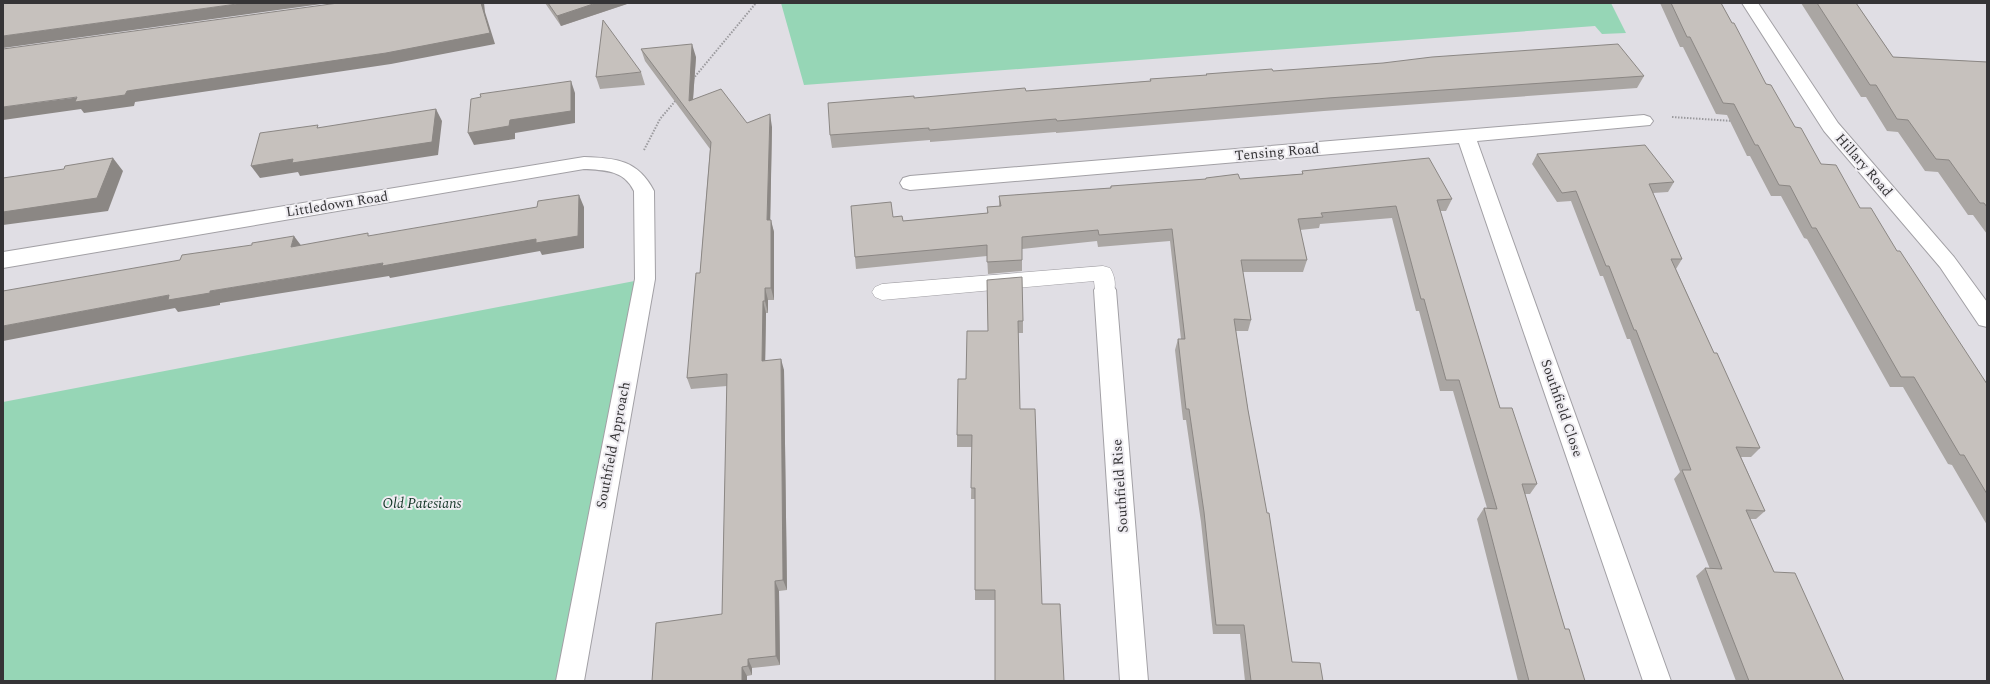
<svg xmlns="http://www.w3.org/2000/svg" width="1990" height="684" viewBox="0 0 1990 684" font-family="Spectral,serif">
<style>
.green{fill:#96d6b6}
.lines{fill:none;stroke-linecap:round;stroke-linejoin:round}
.lane-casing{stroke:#a2a0a5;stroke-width:1}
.street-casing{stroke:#a2a0a5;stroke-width:2}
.path{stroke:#9b9a9e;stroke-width:2;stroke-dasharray:1.5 1.5;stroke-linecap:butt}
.lane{fill:#fff;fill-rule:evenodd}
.street{fill:#fff;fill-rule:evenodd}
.wall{fill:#aaa6a3}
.shaded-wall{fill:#8b8784}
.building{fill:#c6c1bd;stroke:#8b8784}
.labels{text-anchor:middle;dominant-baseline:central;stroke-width:4;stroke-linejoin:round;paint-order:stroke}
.street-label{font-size:14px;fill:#353436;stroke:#eeecf1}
.park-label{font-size:14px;font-style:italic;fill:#133526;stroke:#eeecf1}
</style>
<rect width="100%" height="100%" fill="#e0dee4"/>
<path class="green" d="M 781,3 L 1611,3 L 1626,33 L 1602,34 L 1595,26 L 804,85 Z
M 645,279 L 571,681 L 3,681 L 3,402 Z"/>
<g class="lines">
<g class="lane-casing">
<path id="lane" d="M 1103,266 L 1110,268 C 1115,276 1117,287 1112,295 L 1105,298 L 1098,295 L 1095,290 L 1094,281 L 882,300 L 875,297 L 872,292 L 875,287 L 882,284 Z"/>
</g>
<g class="street-casing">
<path id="street" d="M 1742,3 L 1758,3 L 1838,123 L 1954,257 L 1987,302 L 1987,327 L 1979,325 L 1940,267 L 1824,131 Z
M 1644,115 L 1650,117 L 1653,121 L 1650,125 L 1477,141 L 1671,681 L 1643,681 L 1459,143 L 910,190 L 903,188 L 900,183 L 903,178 L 910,176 Z
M 584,157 C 616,158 638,160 654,191 L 655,279 L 584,681 L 556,681 L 635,279 L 634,191 C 624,170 604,170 584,169 L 3,268 L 3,252 Z
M 1105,282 L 1112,284 L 1116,290 L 1148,681 L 1120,681 L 1094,290 L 1098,284 Z"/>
</g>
<path class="path" d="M 693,79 L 756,3
M 1672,117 L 1733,121
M 644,150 L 660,119 L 677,99"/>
<use href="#lane" class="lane"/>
<use href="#street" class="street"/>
</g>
<path class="wall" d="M 545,3 L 630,3 L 561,26 Z
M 1660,3 L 1721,3 L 1766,84 L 1795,127 L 1821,164 L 1860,208 L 1897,251 L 1987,384 L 1987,525 L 1952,465 L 1948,464 L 1903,387 L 1890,387 L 1807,239 L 1804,238 L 1781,196 L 1771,196 L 1750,156 L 1747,156 L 1727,115 L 1716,114 L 1683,47 L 1680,47 Z
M 1801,3 L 1856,3 L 1893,57 L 1987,62 L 1987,234 L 1973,215 L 1968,215 L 1938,172 L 1925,171 L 1898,132 L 1887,131 L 1866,97 L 1861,97 Z
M 641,49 L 696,57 L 693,99 L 747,123 L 772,127 L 770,220 L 774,232 L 774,300 L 768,300 L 768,313 L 766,313 L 765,360 L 784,370 L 787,590 L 779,591 L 780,665 L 752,668 L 752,675 L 747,676 L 747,681 L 652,681 L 722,614 L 727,386 L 691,389 L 687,378 L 700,273 L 710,149 L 645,61 Z
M 1273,71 L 1644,76 L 1637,88 L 1324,111 L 1056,133 L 1056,132 L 930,142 L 930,140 L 832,148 L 830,135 L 914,98 L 1026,91 L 1150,81 L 1150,79 L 1206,76 L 1206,74 Z
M 641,72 L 645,85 L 600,89 L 596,77 Z
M 1537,154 L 1674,182 L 1668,192 L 1653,193 L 1682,259 L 1676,269 L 1714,353 L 1760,448 L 1751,457 L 1741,457 L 1765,511 L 1756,519 L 1750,519 L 1774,572 L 1844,681 L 1736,681 L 1696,576 L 1705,568 L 1710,569 L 1674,479 L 1680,472 L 1630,339 L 1627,339 L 1603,276 L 1600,276 L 1571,201 L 1557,202 L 1532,164 Z
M 1302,171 L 1452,199 L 1446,211 L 1440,211 L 1500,408 L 1537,484 L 1530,494 L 1525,494 L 1565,629 L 1585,681 L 1518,681 L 1477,519 L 1484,508 L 1487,508 L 1453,391 L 1440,391 L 1419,311 L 1416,311 L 1392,218 L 1320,224 L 1319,228 L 1300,230 L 1307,260 L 1303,272 L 1243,272 L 1251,320 L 1248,331 L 1236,331 L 1248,410 L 1292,662 L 1323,681 L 1245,681 L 1240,634 L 1213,634 L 1201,522 L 1186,420 L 1183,420 L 1175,350 L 1178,339 L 1181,339 L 1170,241 L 1098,247 L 1097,241 L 1022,249 L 1022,271 L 988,274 L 987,256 L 856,269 L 855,257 L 893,217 L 903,221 L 987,213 L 987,207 L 999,206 L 999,196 L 1110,188 L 1111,186 L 1205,180 L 1206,178 L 1240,179 L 1302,174 Z
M 987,280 L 1023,321 L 1023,333 L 1018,333 L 1020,409 L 1042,604 L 1064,681 L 995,600 L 975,600 L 975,499 L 971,499 L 972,447 L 957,447 L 957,435 L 966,379 L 988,331 Z"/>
<path class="shaded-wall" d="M 244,3 L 329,3 L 3,48 L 3,36 Z
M 481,3 L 484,3 L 485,12 L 495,44 L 391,64 L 135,102 L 134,106 L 84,113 L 81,109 L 3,120 L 3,107 L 127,91 Z
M 596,3 L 630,3 L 561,26 L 557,16 Z
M 692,44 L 696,57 L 692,113 L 689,101 Z
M 571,81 L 575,93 L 575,123 L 515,133 L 515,139 L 474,145 L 468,133 L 510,120 Z
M 436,109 L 442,121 L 438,155 L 300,176 L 298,172 L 260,178 L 251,166 Z
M 770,114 L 772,127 L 770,232 L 767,220 Z
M 113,158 L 123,171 L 108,211 L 3,225 L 3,212 Z
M 579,195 L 584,207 L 584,248 L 542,255 L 540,251 L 390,278 L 389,276 L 220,303 L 220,305 L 178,312 L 175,308 L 3,341 L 3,326 L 169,295 L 210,291 L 383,263 Z
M 771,220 L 774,232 L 774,300 L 771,288 Z
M 294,236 L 303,248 L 291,247 Z
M 765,288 L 768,300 L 768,313 L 765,301 Z
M 763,301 L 766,313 L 765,372 L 762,361 Z
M 781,359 L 784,370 L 787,590 L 783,580 Z
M 775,581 L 779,591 L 780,665 L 776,656 Z
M 748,659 L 752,668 L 752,675 L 748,666 Z
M 742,667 L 747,676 L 747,681 L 742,681 Z"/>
<path class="building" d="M 3,3 L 244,3 L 3,36 Z
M 338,3 L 481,3 L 490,33 L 386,53 L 127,91 L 125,95 L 75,102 L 77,97 L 3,107 L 3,49 Z
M 548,3 L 596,3 L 557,16 Z
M 1671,3 L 1721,3 L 1732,23 L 1734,23 L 1766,84 L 1771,85 L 1795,127 L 1801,128 L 1821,164 L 1836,165 L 1860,208 L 1871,208 L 1897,251 L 1900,251 L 1987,384 L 1987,494 L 1964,455 L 1960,455 L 1914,377 L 1901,377 L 1816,228 L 1812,228 L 1790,186 L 1779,185 L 1758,145 L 1755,145 L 1734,104 L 1723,103 L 1690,37 L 1687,37 Z
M 1817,3 L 1856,3 L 1893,57 L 1987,62 L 1987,207 L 1984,203 L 1980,203 L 1949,160 L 1936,159 L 1908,120 L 1897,119 L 1876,85 L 1870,85 Z
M 603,20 L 641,72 L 596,77 Z
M 692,44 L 689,101 L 721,89 L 747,123 L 770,114 L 767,220 L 771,220 L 771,288 L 765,288 L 765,301 L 763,301 L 762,361 L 781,359 L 783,580 L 775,581 L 776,656 L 748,659 L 748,666 L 742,667 L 742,681 L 652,681 L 656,623 L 722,614 L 727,374 L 687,378 L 696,273 L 700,273 L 711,142 L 641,49 Z
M 1618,44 L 1644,76 L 1328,98 L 1057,121 L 1056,119 L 929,130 L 929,128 L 830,135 L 828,103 L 914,96 L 914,98 L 1025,88 L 1026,91 L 1151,81 L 1150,79 L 1207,75 L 1206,74 L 1272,69 L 1273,71 L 1383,63 L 1432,57 Z
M 571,81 L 571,111 L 510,120 L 509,126 L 468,133 L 471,99 L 481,97 L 480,94 Z
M 436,109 L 432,142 L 292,163 L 293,159 L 251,166 L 260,133 L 318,125 L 317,128 Z
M 1645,145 L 1674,182 L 1649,184 L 1682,259 L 1671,259 L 1714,353 L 1717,353 L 1760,448 L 1736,447 L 1765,511 L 1746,510 L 1774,572 L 1795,573 L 1844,681 L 1749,681 L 1705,568 L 1722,569 L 1682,470 L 1691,470 L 1636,330 L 1634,330 L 1609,266 L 1606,266 L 1576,191 L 1562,193 L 1537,154 Z
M 113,158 L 97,198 L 3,212 L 3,178 L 64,169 L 65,166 Z
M 1429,158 L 1452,199 L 1437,200 L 1500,408 L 1512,408 L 1537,484 L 1522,484 L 1565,629 L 1569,629 L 1585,681 L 1529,681 L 1484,508 L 1497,509 L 1459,380 L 1446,380 L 1424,299 L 1421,299 L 1396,206 L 1321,213 L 1323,217 L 1298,219 L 1307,260 L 1241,260 L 1251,320 L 1234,319 L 1248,410 L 1267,513 L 1269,513 L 1292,662 L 1320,663 L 1323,681 L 1251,681 L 1244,625 L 1216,625 L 1204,512 L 1189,409 L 1186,409 L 1178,339 L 1185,339 L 1172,229 L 1099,235 L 1098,230 L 1022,237 L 1022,260 L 987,262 L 987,245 L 855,257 L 851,206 L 891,202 L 893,217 L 902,216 L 903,221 L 988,213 L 987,207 L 1001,206 L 999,196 L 1111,188 L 1111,186 L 1206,179 L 1206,178 L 1238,174 L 1240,179 L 1303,174 L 1302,171 Z
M 579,195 L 578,236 L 536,243 L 536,239 L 382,266 L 383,263 L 210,291 L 210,293 L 168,300 L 169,295 L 3,326 L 3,291 L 180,260 L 182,255 L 252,245 L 252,243 L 294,236 L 291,247 L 368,233 L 368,236 L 537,207 L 538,201 Z
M 1022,277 L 1023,321 L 1018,321 L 1020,409 L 1035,409 L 1042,604 L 1060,604 L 1064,681 L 995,681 L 995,590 L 975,590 L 975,488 L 971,488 L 972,435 L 957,435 L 958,379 L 966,379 L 967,331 L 988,331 L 987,280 Z"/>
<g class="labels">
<g class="street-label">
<text transform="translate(1277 152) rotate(-5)">Tensing Road</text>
<text transform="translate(1864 165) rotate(49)">Hillary Road</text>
<text transform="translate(337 204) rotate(-9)">Littledown Road</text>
<text transform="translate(1562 408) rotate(71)">Southfield Close</text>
<text transform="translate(613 445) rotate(-79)">Southfield Approach</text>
<text transform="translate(1120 486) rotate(-94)">Southfield Rise</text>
</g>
<g class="park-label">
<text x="422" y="503">Old Patesians</text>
</g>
</g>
<rect width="1990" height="684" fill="none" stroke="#353436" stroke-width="8"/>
</svg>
